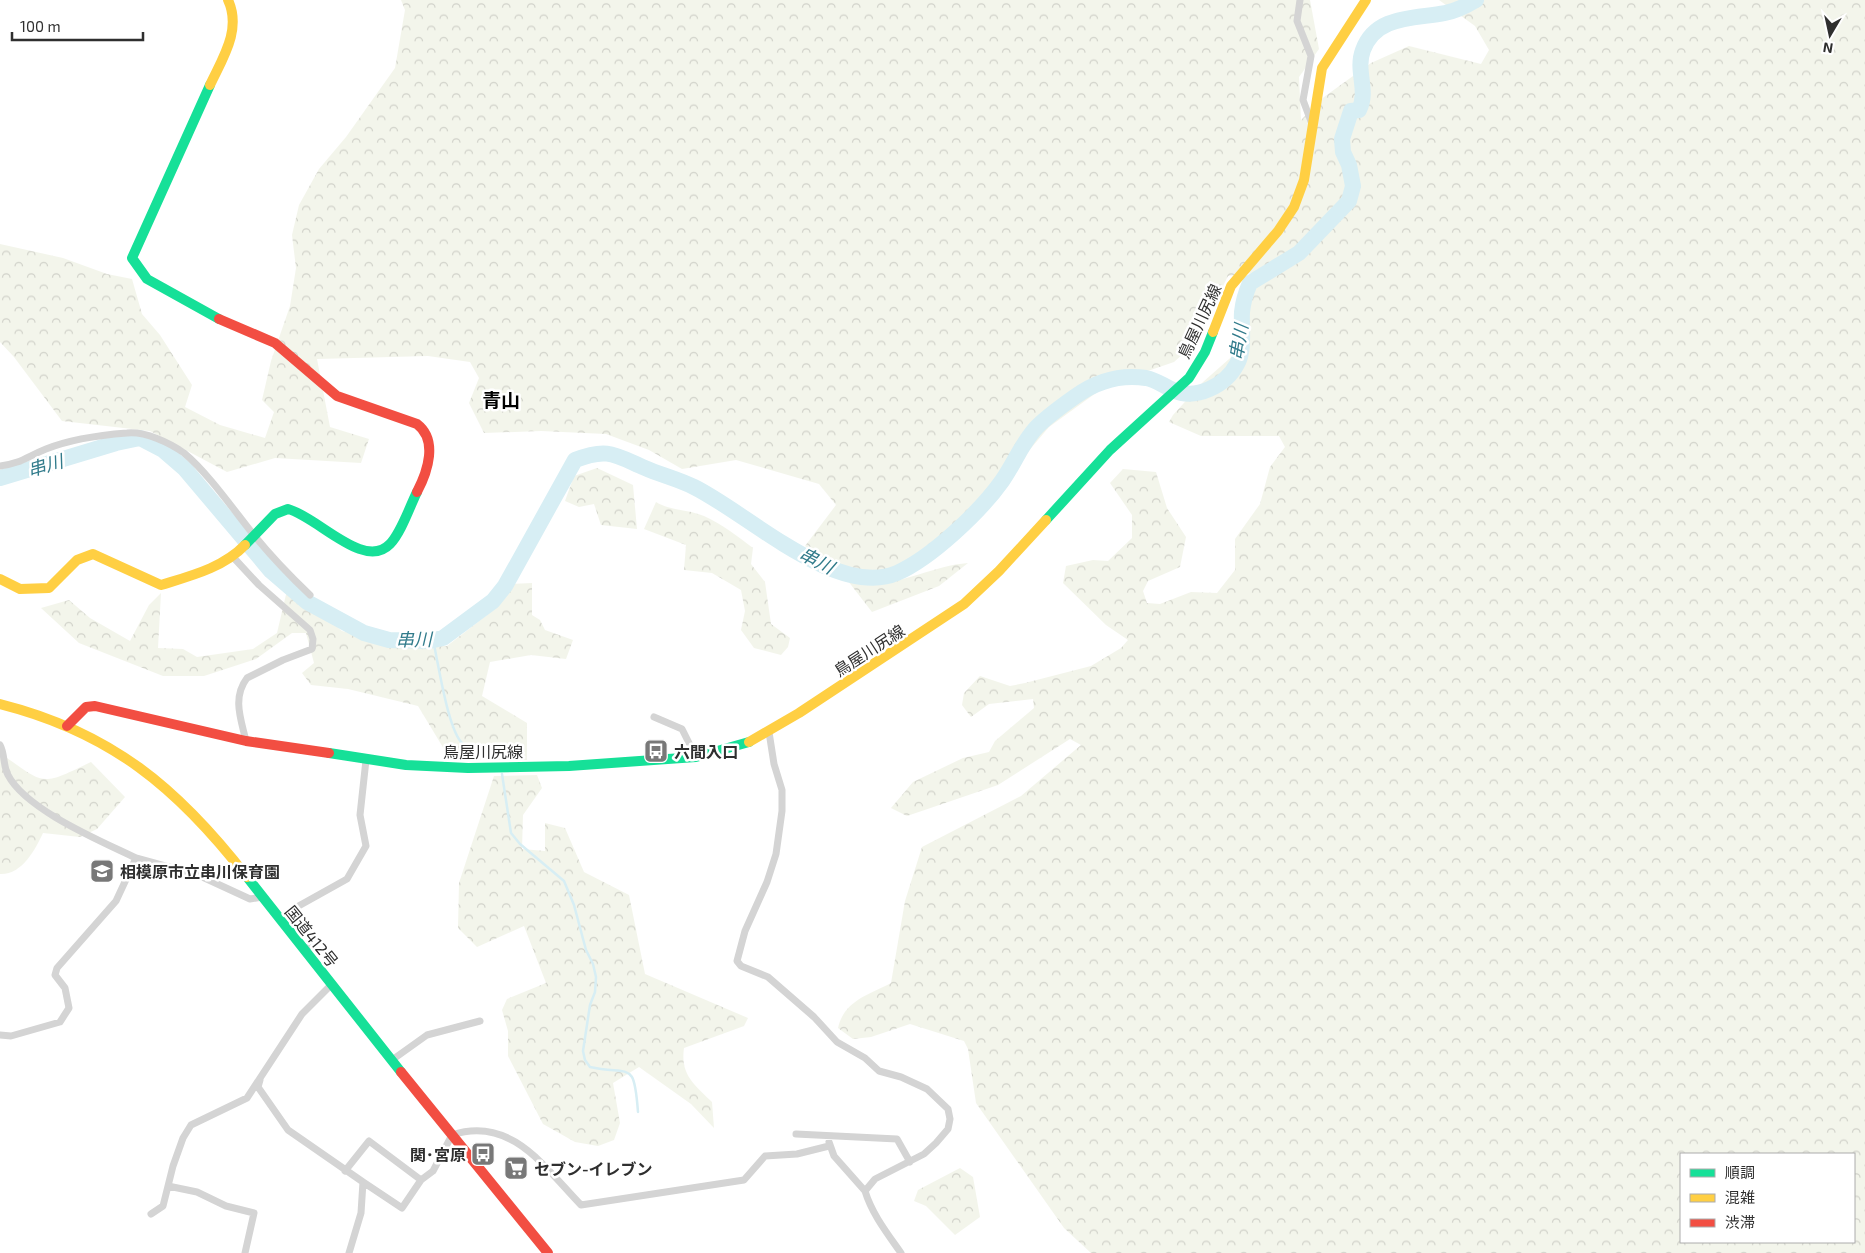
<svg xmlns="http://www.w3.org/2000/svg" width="1865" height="1253" viewBox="0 0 1865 1253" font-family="'Exo 2','Noto Sans JP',sans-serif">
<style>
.forest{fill:url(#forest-crowns);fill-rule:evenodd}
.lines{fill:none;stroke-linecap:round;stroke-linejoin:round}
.stream{stroke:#d7eef4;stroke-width:2.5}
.river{stroke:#d7eef4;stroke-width:16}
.street{stroke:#d4d4d4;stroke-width:7}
.fast{stroke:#16e098;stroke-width:10}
.slow{stroke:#ffcf43;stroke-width:10}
.jam{stroke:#f24e42;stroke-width:10}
.labels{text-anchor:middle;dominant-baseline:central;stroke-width:5;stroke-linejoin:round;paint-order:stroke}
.street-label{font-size:16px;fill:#2f2f2f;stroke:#fff}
.poi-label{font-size:16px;font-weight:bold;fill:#2f2f2f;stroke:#fff;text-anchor:start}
.water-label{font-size:18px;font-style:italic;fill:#317b8b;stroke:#fff}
.quarter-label{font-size:19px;font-weight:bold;fill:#000;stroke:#fff}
</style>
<defs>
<pattern id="forest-crowns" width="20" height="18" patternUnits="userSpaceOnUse" patternTransform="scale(1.25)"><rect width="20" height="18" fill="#f3f5eb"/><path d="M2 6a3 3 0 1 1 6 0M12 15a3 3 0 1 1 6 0" fill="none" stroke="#d1d2ca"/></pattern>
</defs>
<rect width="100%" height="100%" fill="#fff"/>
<path class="forest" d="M 401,0 L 1310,0 L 1319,49 L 1299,77 L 1301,120 L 1324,97 L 1371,63 L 1409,46 L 1481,64 L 1489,50 L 1475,26 L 1439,0 L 1865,0 L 1865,1253 L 1091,1253 L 1064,1228 L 976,1103 L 968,1049 L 964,1041 L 910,1024 L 871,1037 L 853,1039 L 838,1028 C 844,1001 868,995 891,983 L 905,901 L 922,847 L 1021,796 L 1081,745 L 1070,739 L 998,785 L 907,816 L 891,808 L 913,782 L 963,758 L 989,752 L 995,741 L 1034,708 L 1033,699 L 989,704 L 971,717 L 962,705 L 964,693 L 980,676 L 1010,686 L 1025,683 L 1091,666 L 1121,648 L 1128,640 L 1106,625 L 1063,583 L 1066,566 L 1093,560 L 1108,561 L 1132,538 L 1132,515 L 1110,483 L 1123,469 L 1156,472 L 1167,508 L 1186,537 L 1180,567 L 1148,581 L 1143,591 L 1147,603 L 1160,604 L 1191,592 L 1217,593 L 1235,570 L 1235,539 L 1260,504 L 1270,467 L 1285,447 L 1279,436 L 1201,436 L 1169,422 L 1173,415 L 1203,382 L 1237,352 L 1254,273 L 1228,276 L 1194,344 L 1174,362 L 1107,385 L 1049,427 L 1015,467 L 1002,489 L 946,544 L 942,553 L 922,567 L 859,573 L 829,562 L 805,546 L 836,505 L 819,484 L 736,460 L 682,469 L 649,450 L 606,434 L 541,431 L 484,433 L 469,403 L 479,378 L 470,362 L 428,356 L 317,359 L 330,427 L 369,439 L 361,463 L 275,458 L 227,472 L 150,431 L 62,421 L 14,357 L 0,342 L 0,244 L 63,258 L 107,274 L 132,279 L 142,314 L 160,335 L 192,385 L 185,407 L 220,425 L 265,438 L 274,412 L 262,400 L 271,361 L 290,306 L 296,268 L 292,235 L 299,205 L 319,169 L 346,137 L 395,68 L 405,10 ZM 1681,1154 L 1854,1154 L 1854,1242 L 1681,1242 Z
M 597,468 L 633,485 L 637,529 L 601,525 L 594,504 L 579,507 L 565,501 L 574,476 Z
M 656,502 C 671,511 687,509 704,516 C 722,524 737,536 753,548 L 751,564 L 765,582 L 771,624 L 790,638 L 788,647 L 781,655 L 754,648 L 741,630 L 745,611 L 741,590 L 712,573 L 684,570 L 686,545 L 644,529 Z
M 968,563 L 939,586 L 872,612 L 848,581 C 888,593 928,566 968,563 Z
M 532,583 L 532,615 L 540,620 L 545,630 L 573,640 L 566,659 L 531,655 L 490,662 L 482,696 L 527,723 L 527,760 L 450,759 L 418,706 L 348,689 L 311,685 L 302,673 L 314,663 L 306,633 L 292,633 L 256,659 L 204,676 L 163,676 L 79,643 L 41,608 L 69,600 L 90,618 L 130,641 L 149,605 L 161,593 L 158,648 L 183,649 L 197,657 L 253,649 L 277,633 L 288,586 L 342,631 L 405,647 L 447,646 L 496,608 L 510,584 Z
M 0,753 C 46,785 39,787 91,762 L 125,797 L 97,829 L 80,837 L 43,833 C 35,850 22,875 0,874 Z
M 537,775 L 542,788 L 523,815 L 522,849 L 545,851 L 545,823 L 565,828 L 584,872 L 629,895 L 645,974 L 748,1018 L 744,1026 L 684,1048 C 680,1075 695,1085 712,1102 L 714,1128 L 691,1104 L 639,1067 L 613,1083 L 620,1123 L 614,1140 L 598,1146 L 575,1142 L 543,1124 L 508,1056 L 508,1031 L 502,1010 L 507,999 L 546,983 L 524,926 L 477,947 L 458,928 L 459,883 L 494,776 Z
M 960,1168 L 973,1177 L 980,1217 L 955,1235 L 926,1206 L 914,1201 L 918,1190 Z"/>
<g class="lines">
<path class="stream" d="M 433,640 C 438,661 448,732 463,744 C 473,750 485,752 495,758
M 502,774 L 511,833 L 520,844 L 564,881 L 574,905 L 586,950 L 593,964 L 596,977 L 595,992 L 590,1005 L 583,1051 L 585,1060 L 590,1067 C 631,1076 634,1059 638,1112"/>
<path class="river" d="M 0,478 L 116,443 L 140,438 L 163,450 L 185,469 L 271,571 L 307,602 L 364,633 L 389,640 L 429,641 L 443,638 L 493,601 L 505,586 L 575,460 C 608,447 615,455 645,468 C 661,475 678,479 694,487 C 747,513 837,599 897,573 C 931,558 980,512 1002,481 C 1014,464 1021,445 1035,429 C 1046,417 1062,406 1076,396 C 1097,381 1119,374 1146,378 C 1157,380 1163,386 1173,390 C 1196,401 1226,385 1237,364 C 1245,350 1241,328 1242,312 C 1243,302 1246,292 1250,283 L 1299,253 L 1349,201 L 1353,186 L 1349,165 L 1343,152 L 1342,139 L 1351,111 L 1359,110 C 1369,90 1355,71 1363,50 C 1376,15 1414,19 1445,13 C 1456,11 1466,6 1476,0"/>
<path class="street" d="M 1300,0 L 1297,21 L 1311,56 L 1303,100 L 1312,124
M 0,466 C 22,463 26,457 46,449 C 71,439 101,435 127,433 C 145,431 170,443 184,453 C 208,473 233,509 253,534 C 270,555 290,576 310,595
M 233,557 L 259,585 L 310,630 L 313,639 L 312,649 L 283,660 L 247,678 C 232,698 241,719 246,741
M 654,717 L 682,729 L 696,757
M 769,732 L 774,764 L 782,790 L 782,811 L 776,854 L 767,882 L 745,931 L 737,961 L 741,966 L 768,977 L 814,1017 L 837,1042 L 865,1058 L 879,1071 L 901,1077 L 927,1089 L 948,1109 L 950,1119 L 948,1129 L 936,1143 L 924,1154 L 875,1179 L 865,1191 C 872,1214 887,1233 901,1253
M 0,745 C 5,754 3,766 8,775 C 26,810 101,841 136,858
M 304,951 L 313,943 L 295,908 L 347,879 L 366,846 L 360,815 L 366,760
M 0,1035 L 11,1036 L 60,1022 L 69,1008 L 65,988 L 55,975 L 57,968 L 116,901 L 136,858 L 198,875 L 250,899 L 262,897
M 392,1060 L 427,1035 L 480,1021
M 260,1080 L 258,1087 L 288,1130 L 363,1182 L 361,1213 L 349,1253
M 796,1134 L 897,1139 L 910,1162
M 829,1142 L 834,1156 L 865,1191
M 345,1171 L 369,1141 L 421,1180
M 363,1182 L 402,1208 L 421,1180 L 433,1171 L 452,1135 C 511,1115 545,1168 581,1205 L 744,1180 L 765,1156 L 797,1154 L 829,1146
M 168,1186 L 197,1192 L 226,1206 L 254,1213 L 245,1253
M 151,1214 L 163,1206 L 173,1166 L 183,1138 L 191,1125 L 247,1098 L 302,1014 L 331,985"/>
<path class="fast" d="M 210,85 L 132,258 L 147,279 L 219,319
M 1046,520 L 1110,450 L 1189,378 L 1205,352 L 1213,332
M 245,545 L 275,514 L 288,509 C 318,517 364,571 390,544 C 401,533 410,506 417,492
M 329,753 L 406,765 L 468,768 L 569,766 L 696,757 L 749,742
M 247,877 L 401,1072"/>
<path class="slow" d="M 210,85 C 222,59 242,30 228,0
M 1213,332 L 1231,286 L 1278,231 L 1294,207 L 1304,180 L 1322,68 L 1366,0
M 0,579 L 20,589 L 49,588 L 77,560 L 93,554 L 161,585 C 190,576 223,568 245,545
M 0,704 C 111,732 178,788 247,877
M 749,742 L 799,713 L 964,604 L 999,571 L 1046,520"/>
<path class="jam" d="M 219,319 L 275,343 L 337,396 L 417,424 C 438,440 428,471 417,492
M 67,726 L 86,707 L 95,706 L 246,741 L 329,753
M 401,1072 L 548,1253"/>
</g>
<defs>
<g id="bus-square" transform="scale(1.25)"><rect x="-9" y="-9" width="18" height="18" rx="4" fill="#787878" stroke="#fff"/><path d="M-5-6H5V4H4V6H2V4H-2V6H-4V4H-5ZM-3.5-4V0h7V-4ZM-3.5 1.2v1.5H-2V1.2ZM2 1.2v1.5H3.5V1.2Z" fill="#fff"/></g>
<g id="school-square" transform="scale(1.25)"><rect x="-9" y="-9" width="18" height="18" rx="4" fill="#787878" stroke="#fff"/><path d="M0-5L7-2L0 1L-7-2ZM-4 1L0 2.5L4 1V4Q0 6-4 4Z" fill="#fff"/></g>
<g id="supermarket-square" transform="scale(1.25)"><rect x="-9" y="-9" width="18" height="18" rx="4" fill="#787878" stroke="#fff"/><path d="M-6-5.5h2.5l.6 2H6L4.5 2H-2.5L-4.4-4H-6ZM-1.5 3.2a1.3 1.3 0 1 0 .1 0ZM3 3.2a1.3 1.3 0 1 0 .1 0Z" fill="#fff"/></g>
</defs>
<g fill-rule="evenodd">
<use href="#bus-square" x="656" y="751"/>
<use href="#school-square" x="102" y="871"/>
<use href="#bus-square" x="483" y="1154"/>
<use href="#supermarket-square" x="516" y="1168"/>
</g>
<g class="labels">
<g class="street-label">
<text transform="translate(1199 321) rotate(-65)">鳥屋川尻線</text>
<text transform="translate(869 650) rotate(-33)">鳥屋川尻線</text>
<text x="483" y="751">鳥屋川尻線</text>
<text transform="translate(312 936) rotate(51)">国道412号</text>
</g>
<g class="poi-label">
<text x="674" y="751">六間入口</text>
<text x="120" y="871">相模原市立串川保育園</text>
<text x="466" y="1154" text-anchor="end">関･宮原</text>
<text x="534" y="1168">セブン-イレブン</text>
</g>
<g class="water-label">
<text transform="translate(1238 342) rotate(-81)">串川</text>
<text transform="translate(45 465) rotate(-16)">串川</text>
<text transform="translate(817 560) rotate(27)">串川</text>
<text transform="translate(414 639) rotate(-1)">串川</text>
</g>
<g class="quarter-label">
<text x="501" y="399">青山</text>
</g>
</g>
<rect x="1680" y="1153" width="175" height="90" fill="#ffffff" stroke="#acacac"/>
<rect x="1690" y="1169" width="25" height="8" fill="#16e098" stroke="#acacac"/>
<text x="1725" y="1178" font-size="15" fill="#2f2f2f">順調</text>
<rect x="1690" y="1194" width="25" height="8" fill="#ffcf43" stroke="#acacac"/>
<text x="1725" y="1203" font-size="15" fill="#2f2f2f">混雑</text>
<rect x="1690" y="1219" width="25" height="8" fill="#f24e42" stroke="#acacac"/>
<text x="1725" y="1228" font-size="15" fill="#2f2f2f">渋滞</text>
<g transform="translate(1830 35) rotate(189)" stroke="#ffffff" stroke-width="4" paint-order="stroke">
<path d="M0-4L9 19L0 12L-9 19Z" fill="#2f2f2f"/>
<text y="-8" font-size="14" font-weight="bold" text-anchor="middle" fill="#2f2f2f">N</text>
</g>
<path d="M12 32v8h131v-8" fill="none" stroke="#2f2f2f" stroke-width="2.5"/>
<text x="20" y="32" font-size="15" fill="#2f2f2f" stroke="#ffffff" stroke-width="4" paint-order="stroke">100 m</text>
</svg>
